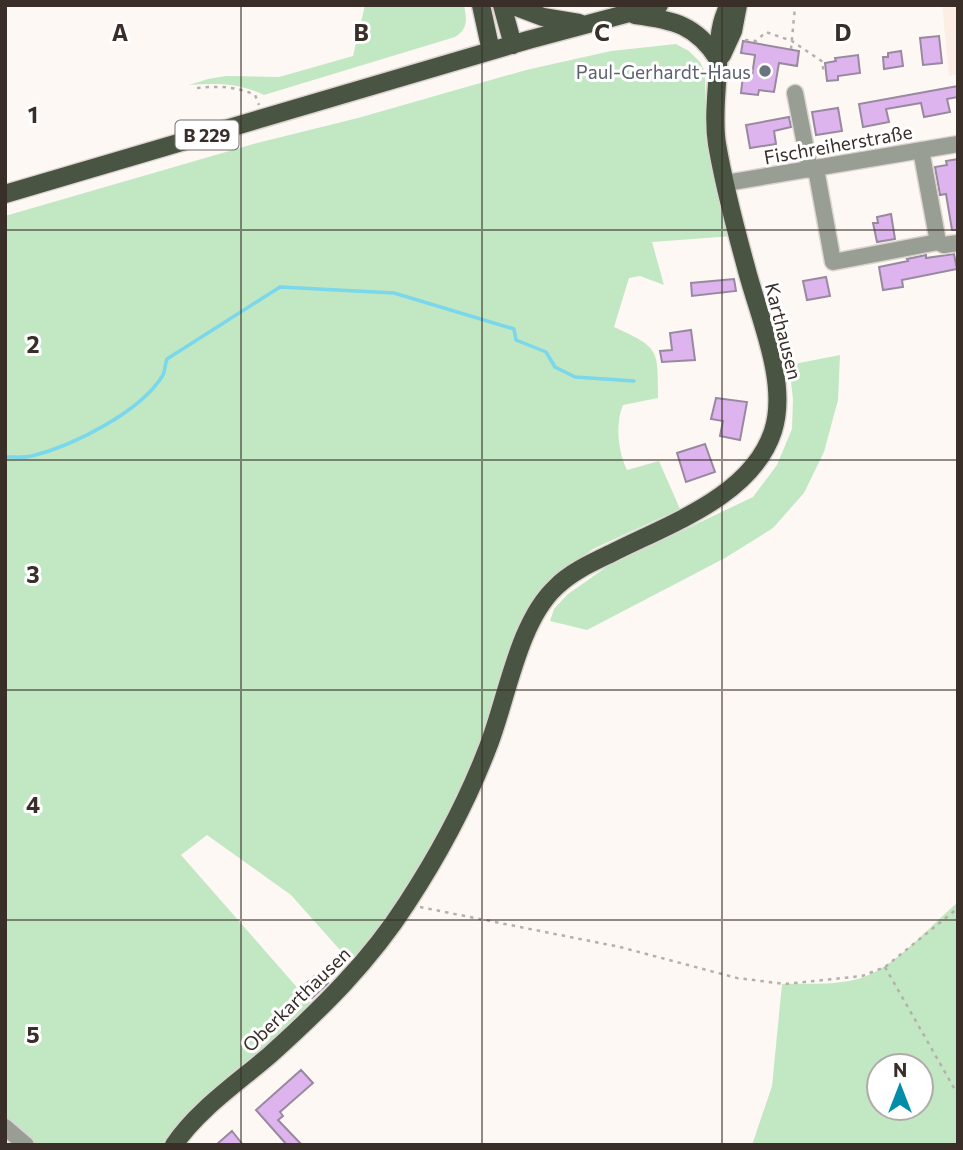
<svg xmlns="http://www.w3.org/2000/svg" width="963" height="1150" viewBox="0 0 963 1150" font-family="Commissioner,sans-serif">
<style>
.built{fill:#fceee5}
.green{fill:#c2e7c3;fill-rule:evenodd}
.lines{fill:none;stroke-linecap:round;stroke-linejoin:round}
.stream{stroke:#7ad7ec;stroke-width:3.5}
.building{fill:#deb4ef;stroke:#99899f;stroke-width:2}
.minor-casing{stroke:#dbd4d0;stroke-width:19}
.major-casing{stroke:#dbd4d0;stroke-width:21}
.path{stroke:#b6afab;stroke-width:2.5;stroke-dasharray:3.5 5;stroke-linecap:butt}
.minor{stroke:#989e94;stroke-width:16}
.major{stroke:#495442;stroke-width:18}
.grid{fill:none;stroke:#392e28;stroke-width:2;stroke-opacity:0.55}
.worship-dot{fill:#6b7280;stroke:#fff;stroke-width:2.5}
.labels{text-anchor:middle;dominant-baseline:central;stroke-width:6;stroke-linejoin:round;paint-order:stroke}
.shield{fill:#fff;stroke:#746d68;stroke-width:2}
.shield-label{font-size:18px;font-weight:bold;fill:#392e28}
.worship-label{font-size:19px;fill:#5b616d;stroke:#fff;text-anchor:end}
.street-label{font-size:19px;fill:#392e28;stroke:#fff}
.grid-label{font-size:23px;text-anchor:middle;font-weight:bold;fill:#392e28;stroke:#fff;stroke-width:6;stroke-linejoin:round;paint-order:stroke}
</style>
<rect width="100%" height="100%" fill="#fef8f5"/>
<path class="built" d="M 942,5 L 958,5 L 958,74 L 949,76 Z"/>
<path class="green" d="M 365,5 L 464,5 C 467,20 468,29 455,37 L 264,95 C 239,83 216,83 189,85 L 208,79 L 226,76 L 279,77 L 353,56 Z
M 676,44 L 689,51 L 700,62 L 705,72 L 706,117 L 733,236 L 652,242 L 664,285 L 640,276 L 629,278 L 614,327 C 660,348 658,349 658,398 L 623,405 C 615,423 618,452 627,470 L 659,461 L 680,509 L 593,549 L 578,560 L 552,586 L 456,812 L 356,968 L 291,895 L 207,835 L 181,855 L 316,1009 L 176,1145 L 31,1145 L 5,1124 L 5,216 L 257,143 L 358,118 L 526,70 L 611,51 Z
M 840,355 L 838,400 L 824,452 L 804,493 L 773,528 L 725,558 L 587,630 L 550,621 L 554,609 L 568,594 L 608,566 L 753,497 L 777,465 L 792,429 L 793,399 L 789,365 Z
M 958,902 L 958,1145 L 752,1145 L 772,1086 L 782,984 C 808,983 839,986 864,977 C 898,964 930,926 958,902 ZM 921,1066 L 921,1108 L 879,1108 L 879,1066 Z"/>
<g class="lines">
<path class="stream" d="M 5,457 C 14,457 24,458 32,456 C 72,446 141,412 163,375 C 165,371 165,364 167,359 L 280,287 L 394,293 L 514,329 L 516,340 L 546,352 L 555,367 L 575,377 L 634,381"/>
</g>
<path class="building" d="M 939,36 L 942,63 L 923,65 L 920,38 Z
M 743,41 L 799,51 L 797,66 L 779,63 L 774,92 L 759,90 L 758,95 L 741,93 L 743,75 L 752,76 L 755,55 L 741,53 Z
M 901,51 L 903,66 L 884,69 L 883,57 L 888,57 L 888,53 Z
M 858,55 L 860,73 L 838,76 L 838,80 L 827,81 L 825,63 L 836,61 L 835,58 Z
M 958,86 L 958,97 L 947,99 L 950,112 L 924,117 L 921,103 L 886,109 L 889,122 L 863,127 L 859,104 Z
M 838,108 L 842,131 L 816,135 L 812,112 Z
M 789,117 L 791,127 L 774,131 L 776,144 L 750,148 L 746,125 Z
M 958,159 L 958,230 L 952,230 L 946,194 L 940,195 L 935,167 L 947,165 L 946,161 Z
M 891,214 L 895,239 L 877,242 L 873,223 L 878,223 L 877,217 Z
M 954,254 L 957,269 L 902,280 L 903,287 L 883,290 L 879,267 L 908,261 L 907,259 L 926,255 L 926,258 Z
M 826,277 L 830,296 L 807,300 L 803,281 Z
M 734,279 L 736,291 L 692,296 L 691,283 Z
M 691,330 L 695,360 L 662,362 L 660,351 L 672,350 L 670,333 Z
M 716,398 L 747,402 L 740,440 L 720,436 L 723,421 L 711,419 Z
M 705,444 L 715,472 L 686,482 L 677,453 Z
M 318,973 L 328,983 L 312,998 L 302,987 Z
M 301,1070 L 313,1083 L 280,1112 L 283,1116 L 278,1120 L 302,1145 L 287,1145 L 256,1110 Z
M 232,1131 L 243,1145 L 216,1145 Z"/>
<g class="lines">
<g class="minor-casing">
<path id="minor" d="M 795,93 L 810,170
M 816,169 L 833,262 L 938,242 L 921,150
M 726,183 L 958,144
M 938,242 L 944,245 L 958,243
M 5,1127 L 26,1145"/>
</g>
<g class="major-casing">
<path id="major" d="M 481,5 L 491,51
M 502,5 L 513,45
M 511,5 L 543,17 L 579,23
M 635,15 C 674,20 696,25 718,59
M 722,55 L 733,31 L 738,5
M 5,194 L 528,40 L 659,5
M 174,1145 C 197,1110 240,1081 271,1054 C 322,1008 370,961 407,903 C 439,854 467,802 488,747 C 507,699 518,622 556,587 C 571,572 591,563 610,554 C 666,525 752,497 773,431 C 789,382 758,315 746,267 C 735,227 724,185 717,144 C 713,118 717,92 718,67 C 719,44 718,26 729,5"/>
</g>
<path class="path" d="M 745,40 L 756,41 L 766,32 L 792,41 L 823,62 L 823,74
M 791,49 L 795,7
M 197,88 C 217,86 236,86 255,95 L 259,105
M 420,907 L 620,947 L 737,978 L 785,984 L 862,976 L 885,967 L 958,908
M 885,967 L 958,1095"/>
<use href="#minor" class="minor"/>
<use href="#major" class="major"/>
</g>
<path class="grid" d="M 241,5 L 241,1145M 482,5 L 482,1145M 722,5 L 722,1145M 5,230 L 958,230M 5,460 L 958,460M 5,690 L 958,690M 5,920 L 958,920"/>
<circle class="worship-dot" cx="765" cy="71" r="7"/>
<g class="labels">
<rect class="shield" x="175.5" y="120.5" width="63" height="29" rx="5"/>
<g class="shield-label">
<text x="207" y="135">B 229</text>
</g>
<g class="worship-label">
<text x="751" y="71">Paul-Gerhardt-Haus</text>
</g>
<g class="street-label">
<text transform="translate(838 144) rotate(-10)">Fischreiherstraße</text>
<text transform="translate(784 331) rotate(76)">Karthausen</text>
<text transform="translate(296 999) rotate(-44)">Oberkarthausen</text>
</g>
</g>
<g class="grid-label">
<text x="120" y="41">A</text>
<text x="361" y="41">B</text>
<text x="602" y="41">C</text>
<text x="843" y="41">D</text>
<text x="33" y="123">1</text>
<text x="33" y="353">2</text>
<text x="33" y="583">3</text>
<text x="33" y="813">4</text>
<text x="33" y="1043">5</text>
</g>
<rect width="963" height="1150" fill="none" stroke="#392e28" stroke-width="14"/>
<g transform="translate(900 1087)"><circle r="33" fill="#ffffff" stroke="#b0aba9" stroke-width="2"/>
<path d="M0-5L12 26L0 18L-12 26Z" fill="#038dab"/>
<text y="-10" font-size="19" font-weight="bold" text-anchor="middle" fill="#392e28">N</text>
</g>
</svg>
